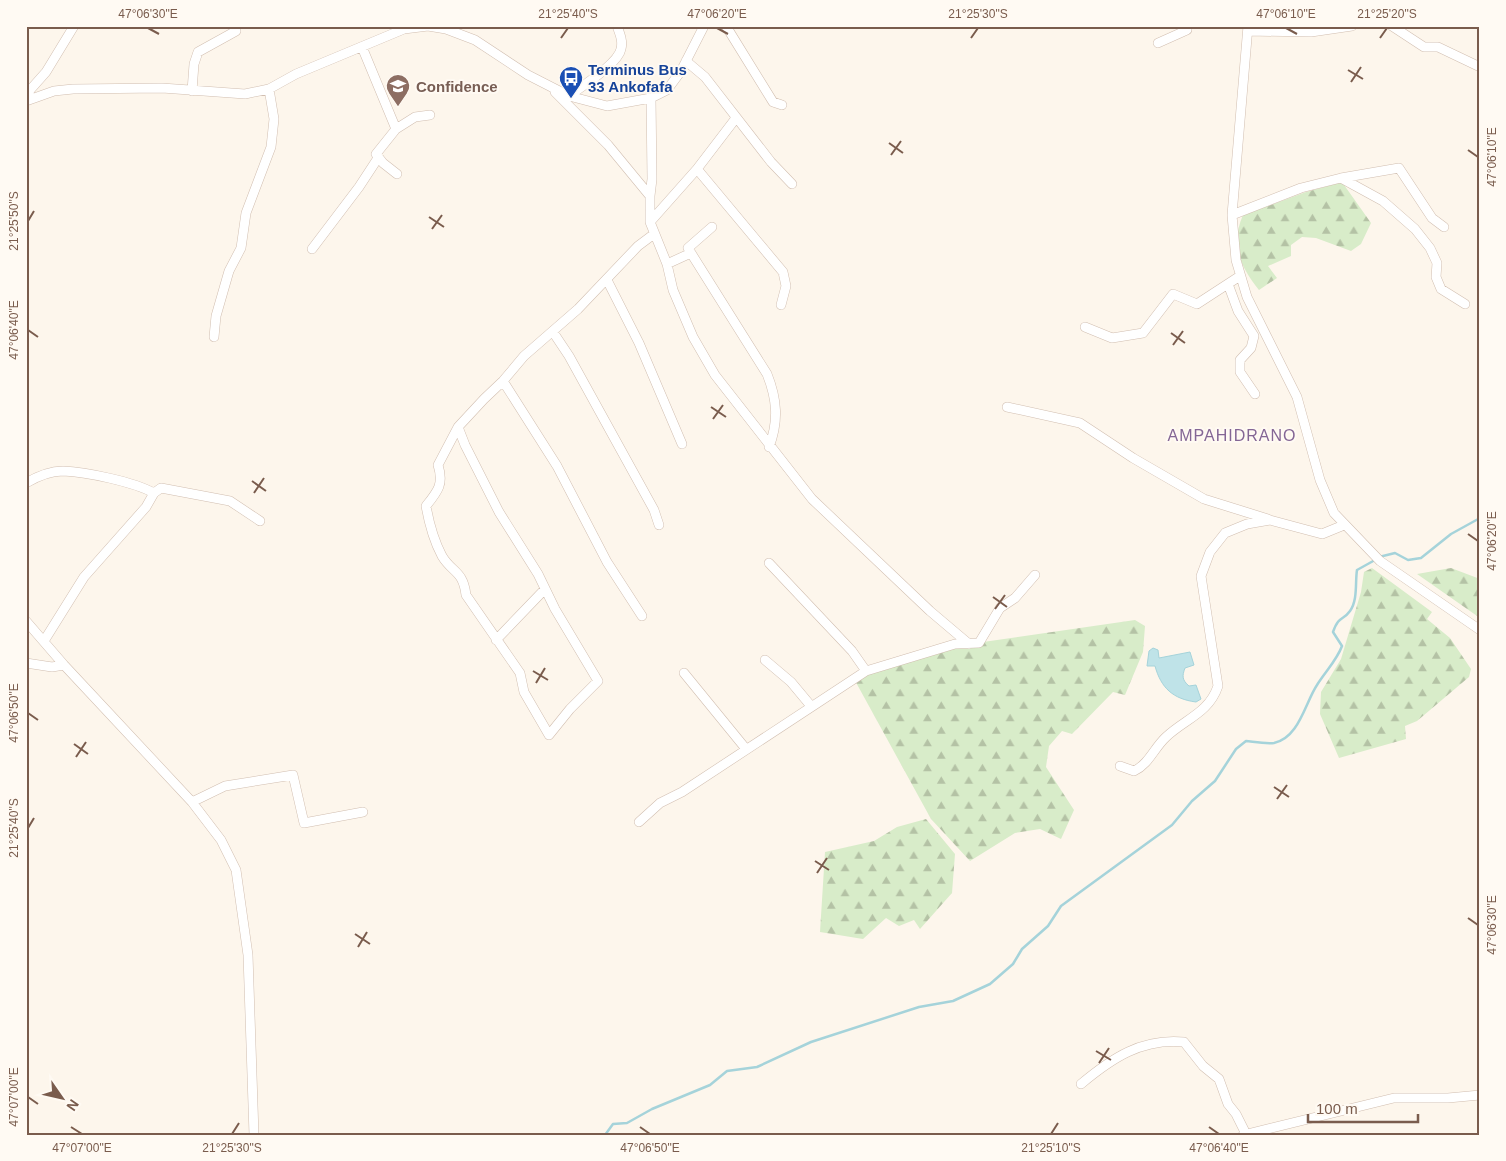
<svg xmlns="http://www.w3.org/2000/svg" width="1506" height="1161" viewBox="0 0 1506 1161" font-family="Arial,sans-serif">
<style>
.forest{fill:url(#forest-firs)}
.water{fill:#bfe3e8;stroke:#a5d3da}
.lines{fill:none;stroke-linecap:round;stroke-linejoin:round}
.stream{stroke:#a5d3da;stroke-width:2.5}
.minor-casing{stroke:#d1beb0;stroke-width:10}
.minor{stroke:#fff;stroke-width:9}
.ticks{fill:none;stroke:#7a5c4d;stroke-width:2}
.labels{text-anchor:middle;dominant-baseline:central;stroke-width:4;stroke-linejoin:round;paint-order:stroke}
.transit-label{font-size:15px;font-weight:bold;fill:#164399;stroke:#fffaf3;text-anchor:start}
.education-label{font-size:15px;font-weight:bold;fill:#785e54;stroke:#fffaf3;text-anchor:start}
.neighbourhood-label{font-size:16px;letter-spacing:1px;fill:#846695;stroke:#fffaf3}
.neatline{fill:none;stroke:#7a5c4d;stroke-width:2}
.ticks-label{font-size:12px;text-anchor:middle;fill:#7a5c4d}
</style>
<defs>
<pattern id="forest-firs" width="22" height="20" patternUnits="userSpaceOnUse" patternTransform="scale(1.25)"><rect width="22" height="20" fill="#d8ecc9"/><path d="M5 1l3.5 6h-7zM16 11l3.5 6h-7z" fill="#b4c2a5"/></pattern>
</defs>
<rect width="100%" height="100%" fill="#fdf6ec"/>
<path class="forest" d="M 1342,182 L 1371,223 L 1361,244 L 1351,251 L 1316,238 L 1302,237 L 1291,245 L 1291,256 L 1268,266 L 1277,278 L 1259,290 C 1240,266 1230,245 1243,215 L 1306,192 Z
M 1372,568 L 1432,612 L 1427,619 L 1450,638 L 1471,669 L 1469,677 L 1417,721 L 1405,726 L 1406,739 L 1339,758 L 1320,714 L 1321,692 L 1341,659 L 1361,592 L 1364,572 Z
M 1451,568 L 1480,579 L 1480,618 L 1417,574 Z
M 1135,620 L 1145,626 L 1143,652 L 1125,695 L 1113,692 L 1072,734 L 1062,731 L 1049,746 L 1046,767 L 1074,810 L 1061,839 L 1040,829 L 1015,833 L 970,861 L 931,819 L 853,677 L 969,644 Z
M 926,819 L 955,854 L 952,893 L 920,929 L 914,920 L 899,926 L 886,918 L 863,939 L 820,932 L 825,852 L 874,841 L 897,827 Z"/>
<path class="water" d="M 1153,648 L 1158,650 L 1159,658 L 1190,652 L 1194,665 L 1185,668 C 1182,676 1182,680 1189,686 L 1196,685 L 1201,699 L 1196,702 C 1173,699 1161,688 1155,666 L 1147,666 L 1149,651 Z"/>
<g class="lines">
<path class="stream" d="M 1379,557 L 1395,553 L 1408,560 L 1421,558 L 1451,534 L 1480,518
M 605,1135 L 613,1124 L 627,1123 L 652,1109 L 710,1085 L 727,1071 L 757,1067 L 811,1042 L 919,1007 L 953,1001 L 990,984 L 1013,964 L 1022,949 L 1048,926 L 1061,906 L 1172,825 L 1192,801 L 1215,781 L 1236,749 L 1246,741 C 1255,742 1265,744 1274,743 C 1299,738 1305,703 1317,685 C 1325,672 1337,660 1342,646 L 1333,632 C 1339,615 1343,621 1350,611 C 1358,600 1355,582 1357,570 L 1375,560"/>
<g class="minor-casing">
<path id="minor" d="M 726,26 L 773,102 L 782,105
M 1248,26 L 1232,215 L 1236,260 L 1247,297 L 1297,397 L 1320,480 L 1334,513 L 1380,561 L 1480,630
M 1392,26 L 1424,47 L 1438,47 L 1480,67
M 1248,31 L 1311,32 L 1352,26
M 1158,43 L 1187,30 L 1187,26
M 362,47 L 396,129 L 376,154 L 383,163 L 397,174
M 686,61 L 705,77 L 771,162 L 792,184
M 192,91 L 194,64 L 198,52 L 236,31
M 555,92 L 608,145 L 650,196 L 650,222 L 667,264 L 673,290 L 693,337 L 715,375 L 812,499 L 930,611 L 969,644
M 569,96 C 582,86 618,64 621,49 C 623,41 620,34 617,26
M 26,101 L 54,91 L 73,89 L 162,88 L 245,94 L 269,89 L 296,74 L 404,29 L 428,26 L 446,29 L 475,40 L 528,75 L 569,96 L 607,106 L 651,98 L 667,90 L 681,71 L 704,26
M 26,101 L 30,90 L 46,72 L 74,26
M 396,129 L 415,117 L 430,115
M 697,169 L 783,272 L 786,286 L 781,305
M 1341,178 L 1383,201 L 1415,229 L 1430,248 L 1437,263 L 1436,277 L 1441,289 L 1465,304
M 650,196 L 652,179 L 651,98
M 1232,215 L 1301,188 L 1341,178 L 1399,168 L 1432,218 L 1444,227
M 650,222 L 697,169 L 736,118
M 312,249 L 359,187 L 378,158
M 691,253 L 767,374 C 777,399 779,421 769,447
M 667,264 L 691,253 L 688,248 L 712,227
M 607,280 L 639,343 L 682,444
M 1228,284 L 1238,311 L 1254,336 L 1251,348 L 1240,360 L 1240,372 L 1255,394
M 1085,327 L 1112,338 L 1143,333 L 1173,294 L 1197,304 L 1240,276
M 553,332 L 569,356 L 654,510 L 659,525
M 214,337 L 216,316 L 229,271 L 241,248 L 246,213 L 271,147 L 274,119 L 269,89
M 503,381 L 557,466 L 607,562 L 642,616
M 1007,407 L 1080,423 L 1133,458 L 1204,499 L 1268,519
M 458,427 L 465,445 L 499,512 L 538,574 L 555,609 L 598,681 L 570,709 L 549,735 L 524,692 L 520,673 L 466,595 C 463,570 452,573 442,556 C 434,541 429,523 426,506 C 438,491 444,484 438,465 L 458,427 L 484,399 L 503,381 L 524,356 L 578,309 L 638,246 L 654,234
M 26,483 C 38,476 49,471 63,471 C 87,472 134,482 154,493
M 769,563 L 852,651 L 866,671
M 26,621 L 64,665 L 192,802 L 221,840 L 236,870 L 248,955 L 254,1135
M 496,640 L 545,589
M 44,641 L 84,577 L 146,507 L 154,493 L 161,488 L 230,501 L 260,521
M 765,660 L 791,682 L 811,706
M 26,663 L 52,667 L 64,665
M 684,673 L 746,749
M 1120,766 L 1134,771 C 1149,764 1154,748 1166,737 C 1185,719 1209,713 1218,686 L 1201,576 L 1210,552 L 1225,533 L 1247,524 L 1270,520 L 1322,534 L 1344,525
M 192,802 L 225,786 L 293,775 L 304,823 L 363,812
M 639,822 L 660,803 L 682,792 L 866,671 L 955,644 L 979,643 L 1000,608 L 1015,598 L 1035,575
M 1081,1084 C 1112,1058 1142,1038 1184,1042 L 1203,1066 L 1219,1079 L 1228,1104 L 1236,1114 L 1246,1134
M 1243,1135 L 1394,1098 L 1448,1098 L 1480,1095"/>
</g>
<use href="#minor" class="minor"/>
</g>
<path class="ticks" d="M 148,28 L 159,34M 717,28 L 728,34M 1286,28 L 1297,34M 561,38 L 568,28M 971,38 L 978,28M 1380,38 L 1387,28M 1348,70 L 1363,79M 1351,82 L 1361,67M 889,143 L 903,153M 1468,150 L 1478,157M 891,155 L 901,141M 429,217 L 444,227M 28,221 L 34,211M 432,229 L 442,215M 28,330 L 38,337M 1171,333 L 1185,343M 1173,345 L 1183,331M 711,407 L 726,417M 713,419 L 723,405M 252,481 L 266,491M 254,493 L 264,478M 1468,534 L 1478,541M 993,597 L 1007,607M 995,609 L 1005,595M 533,671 L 548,680M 536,683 L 545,668M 28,713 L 38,720M 74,744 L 88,754M 76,757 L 86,742M 1274,787 L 1289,797M 1277,799 L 1287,785M 28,828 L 34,818M 815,861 L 829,870M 817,873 L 827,858M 1468,918 L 1478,925M 355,934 L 370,944M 358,947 L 367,932M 1096,1051 L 1111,1060M 1099,1063 L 1109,1048M 28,1097 L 38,1104M 71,1127 L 82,1134M 640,1127 L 650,1134M 1209,1127 L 1219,1134M 232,1134 L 239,1123M 1051,1134 L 1058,1123"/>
<defs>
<g id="bus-pin" transform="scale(1.25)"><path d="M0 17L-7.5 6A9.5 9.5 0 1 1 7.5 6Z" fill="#1a4fb4" stroke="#fffaf3"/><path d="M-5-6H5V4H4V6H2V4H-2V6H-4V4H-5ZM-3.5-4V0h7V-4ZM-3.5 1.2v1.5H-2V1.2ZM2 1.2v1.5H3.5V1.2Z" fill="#fff"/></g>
<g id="school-pin" transform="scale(1.25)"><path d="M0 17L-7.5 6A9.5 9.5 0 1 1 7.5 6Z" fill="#8d6e63" stroke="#fffaf3"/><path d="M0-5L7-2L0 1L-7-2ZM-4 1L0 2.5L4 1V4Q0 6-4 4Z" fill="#fff"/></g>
</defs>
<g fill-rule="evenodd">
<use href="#bus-pin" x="571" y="78"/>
<use href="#school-pin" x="398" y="86"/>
</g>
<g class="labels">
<g class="transit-label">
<text x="588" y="69">Terminus Bus<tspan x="588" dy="17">33 Ankofafa</tspan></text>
</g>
<g class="education-label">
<text x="416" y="86">Confidence</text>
</g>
<g class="neighbourhood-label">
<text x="1232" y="435">AMPAHIDRANO</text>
</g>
</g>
<rect width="1506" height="1161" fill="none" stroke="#fffaf3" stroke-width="55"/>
<g transform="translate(62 1098) rotate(124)" stroke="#fffaf3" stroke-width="4" paint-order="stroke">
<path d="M0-4L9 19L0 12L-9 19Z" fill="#7a5c4d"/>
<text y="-8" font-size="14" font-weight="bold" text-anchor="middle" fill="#7a5c4d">N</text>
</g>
<path d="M1308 1114v8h110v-8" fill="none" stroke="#7a5c4d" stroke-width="2.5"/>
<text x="1316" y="1114" font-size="15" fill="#7a5c4d" stroke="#fffaf3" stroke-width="4" paint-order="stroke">100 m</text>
<rect x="28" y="28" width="1450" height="1106" class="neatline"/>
<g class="ticks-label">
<text x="148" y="18">47°06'30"E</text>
<text x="568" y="18">21°25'40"S</text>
<text x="717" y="18">47°06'20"E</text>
<text x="978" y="18">21°25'30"S</text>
<text x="1286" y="18">47°06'10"E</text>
<text x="1387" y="18">21°25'20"S</text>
<text transform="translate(1492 157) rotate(-90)" y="4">47°06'10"E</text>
<text transform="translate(14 221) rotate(-90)" y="4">21°25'50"S</text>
<text transform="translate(14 330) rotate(-90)" y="4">47°06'40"E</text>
<text transform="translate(1492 541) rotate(-90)" y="4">47°06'20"E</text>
<text transform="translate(14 713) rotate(-90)" y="4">47°06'50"E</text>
<text transform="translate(14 828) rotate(-90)" y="4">21°25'40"S</text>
<text transform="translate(1492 925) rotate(-90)" y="4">47°06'30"E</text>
<text transform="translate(14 1097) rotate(-90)" y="4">47°07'00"E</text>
<text x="82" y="1152">47°07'00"E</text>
<text x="232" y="1152">21°25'30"S</text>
<text x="650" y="1152">47°06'50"E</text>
<text x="1051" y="1152">21°25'10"S</text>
<text x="1219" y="1152">47°06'40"E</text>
</g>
</svg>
